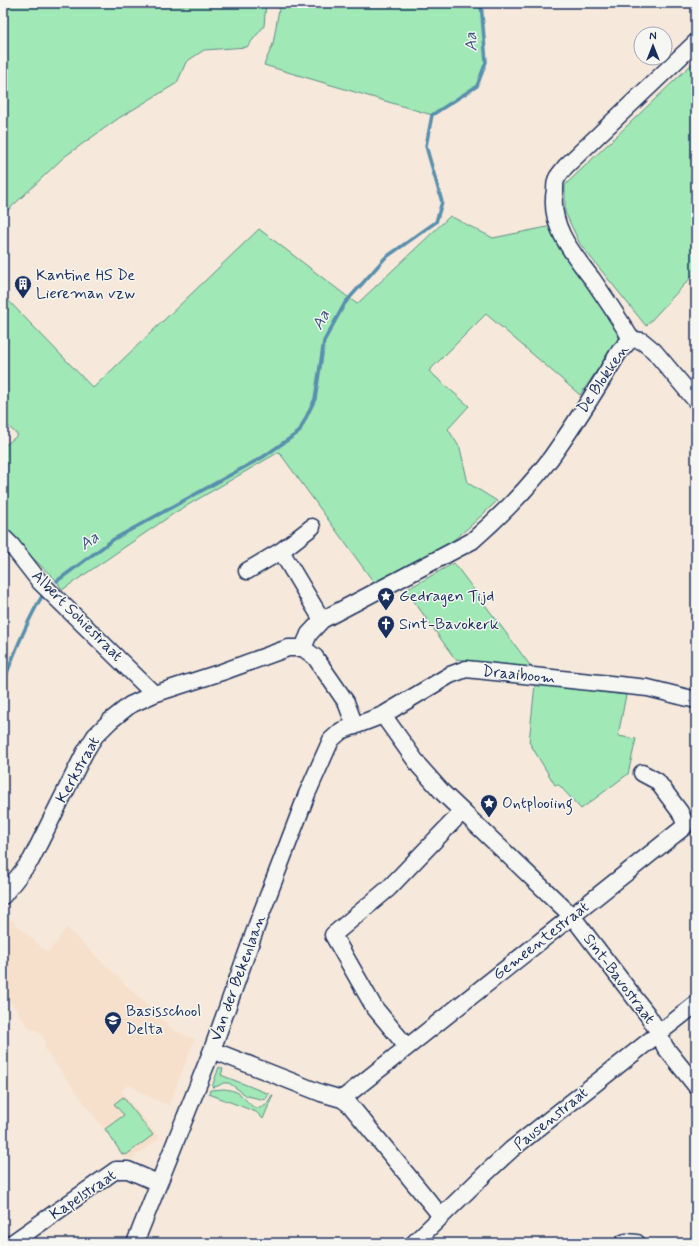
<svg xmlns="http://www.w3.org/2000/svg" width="699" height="1246" viewBox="0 0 699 1246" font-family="Mynerve,sans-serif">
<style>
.built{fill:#f6e0cb}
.green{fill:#a0e8b5;stroke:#5e8c8a}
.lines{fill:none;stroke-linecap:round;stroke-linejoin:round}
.stream{stroke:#598fad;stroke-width:3.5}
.minor-casing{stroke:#1b2f5e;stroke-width:19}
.minor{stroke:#f6f6f2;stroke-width:16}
.labels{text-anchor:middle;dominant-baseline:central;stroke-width:3;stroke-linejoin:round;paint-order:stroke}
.poi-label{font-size:16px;fill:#1b2f5e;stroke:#f6f6f2;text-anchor:start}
.street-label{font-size:16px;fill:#1b2f5e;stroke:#f6f6f2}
.water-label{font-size:17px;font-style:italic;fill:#35577f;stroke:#f6f6f2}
</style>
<rect width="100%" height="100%" fill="#f6e9db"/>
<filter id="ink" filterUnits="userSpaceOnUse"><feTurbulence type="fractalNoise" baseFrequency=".025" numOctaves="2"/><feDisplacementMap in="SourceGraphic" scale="8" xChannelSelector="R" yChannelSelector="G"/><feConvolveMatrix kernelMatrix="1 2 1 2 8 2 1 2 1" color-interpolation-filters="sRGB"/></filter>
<g filter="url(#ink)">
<path class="built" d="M 7,916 L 47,952 L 59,940 L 58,938 L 67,928 L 173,1030 L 195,1039 L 169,1105 L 151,1098 L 129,1085 L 121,1091 L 160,1138 L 132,1159 L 124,1157 L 43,1047 L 45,1043 L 44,1038 L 37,1030 L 31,1030 L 3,992 L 3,919 Z"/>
<path class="green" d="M 3,3 L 266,3 L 264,26 L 247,47 L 204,50 L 186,62 L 177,83 L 119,118 L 64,157 L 3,215 Z
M 280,3 L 481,3 L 486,62 L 477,86 L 432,115 L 264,65 L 273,44 Z
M 696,60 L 696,272 L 646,326 L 580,244 L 565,212 L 565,185 Z
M 450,216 L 493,238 L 552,226 L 618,330 L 619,339 L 580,395 L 486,314 L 429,371 L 469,406 L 448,429 L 460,448 L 468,483 L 497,501 L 468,528 L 444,548 L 375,584 L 279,452 L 176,512 L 62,590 L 57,581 L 3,530 L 3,447 L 18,435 L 3,422 L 3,295 L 93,388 L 259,229 L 357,304 Z
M 454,563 L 532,668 L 455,659 L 406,590 Z
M 535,684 L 626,695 L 618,736 L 636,739 L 628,774 L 581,809 L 559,785 L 555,785 L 529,742 Z
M 219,1067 L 223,1069 L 221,1075 L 269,1094 L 265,1100 L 247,1096 L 229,1083 L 223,1083 L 218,1086 L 212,1087 Z
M 224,1089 C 231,1090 237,1091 242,1096 C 250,1103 253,1113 266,1105 L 272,1095 L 273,1095 L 263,1119 L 256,1112 L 209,1094 L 210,1090 Z
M 123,1097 L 153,1135 L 126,1155 L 122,1154 L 105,1129 L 124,1115 L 114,1104 Z"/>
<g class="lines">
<path class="stream" d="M 57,581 L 114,539 L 263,457 L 299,432 L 315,399 L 324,341 L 345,303 L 385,258 L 436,222 L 442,202 L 426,146 L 432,115 L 477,86 L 486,62 L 481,3
M 3,684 C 14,653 26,622 44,593"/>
<g class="minor-casing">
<path id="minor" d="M 631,339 C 619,318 606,299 593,280 C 573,254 548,225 555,190 C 555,186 555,181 557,178 C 559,174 563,170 566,166 L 696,42
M 631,339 L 642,341 L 654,351 L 696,401
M 3,537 L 12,546 L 40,582 L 154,694
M 281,551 L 322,620
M 247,571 L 281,551 L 312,527
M 303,648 L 309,634 L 322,620 L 472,541 C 505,512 538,479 562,442 C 582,413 601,382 619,352 L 631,339
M 383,715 L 420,767 L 443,793 L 572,916 L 647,1014 L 659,1033 L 665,1047 L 696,1086
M 3,896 L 31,860 L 85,752 L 95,736 L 110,721 L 130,705 L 154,694 L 222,672 L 288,648 L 303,648 L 315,657 L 346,702 L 355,726
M 407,1047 L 374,1007 L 333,935 L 389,888 L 462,812
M 212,1050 L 321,1093 L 342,1099 L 350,1105 L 441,1216
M 342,1099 L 684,827 L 684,821 L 680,812 L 657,781 L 642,773
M 12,1243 L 116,1170 L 128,1170 L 158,1183
M 135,1243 L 212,1050 L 258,922 L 307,794 L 331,740 L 341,731 L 383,715 L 450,675 L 466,669 L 648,688 L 696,700
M 414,1243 L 486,1173 L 512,1149 L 696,1004
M 623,1243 L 626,1242 L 637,1243"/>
</g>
<use href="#minor" class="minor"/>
</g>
</g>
<defs>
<g id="building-pin" transform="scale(0.9)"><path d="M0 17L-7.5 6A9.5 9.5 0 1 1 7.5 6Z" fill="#1b2f5e" stroke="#f6f6f2"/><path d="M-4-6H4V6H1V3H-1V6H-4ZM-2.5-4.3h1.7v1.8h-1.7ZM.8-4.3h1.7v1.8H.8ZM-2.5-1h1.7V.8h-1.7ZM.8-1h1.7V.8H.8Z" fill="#fff"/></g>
<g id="sight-pin" transform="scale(0.9)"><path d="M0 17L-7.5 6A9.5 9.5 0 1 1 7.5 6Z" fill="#1b2f5e" stroke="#f6f6f2"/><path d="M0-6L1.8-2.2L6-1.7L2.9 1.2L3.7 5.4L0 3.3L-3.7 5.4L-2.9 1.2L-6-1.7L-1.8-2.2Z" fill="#fff"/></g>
<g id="church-pin" transform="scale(0.9)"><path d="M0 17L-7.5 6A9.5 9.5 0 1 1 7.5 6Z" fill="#1b2f5e" stroke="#f6f6f2"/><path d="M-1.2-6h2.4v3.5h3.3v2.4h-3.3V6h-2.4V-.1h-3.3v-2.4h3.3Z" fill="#fff"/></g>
<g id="school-pin" transform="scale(0.9)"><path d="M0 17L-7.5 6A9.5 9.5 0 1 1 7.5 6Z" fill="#1b2f5e" stroke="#f6f6f2"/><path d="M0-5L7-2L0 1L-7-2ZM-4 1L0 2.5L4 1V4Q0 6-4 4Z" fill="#fff"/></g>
</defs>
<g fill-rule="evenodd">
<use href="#building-pin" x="23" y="284"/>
<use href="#sight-pin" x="386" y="596"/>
<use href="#church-pin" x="386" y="624"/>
<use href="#sight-pin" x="489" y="803"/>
<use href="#school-pin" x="113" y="1020"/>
</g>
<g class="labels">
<g class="poi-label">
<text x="36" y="275">Kantine HS De<tspan x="36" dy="18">Liereman vzw</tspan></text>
<text x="399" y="596">Gedragen Tijd</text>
<text x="399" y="624">Sint-Bavokerk</text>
<text x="502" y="803">Ontplooiing</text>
<text x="126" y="1011">Basisschool<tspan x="126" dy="18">Delta</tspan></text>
</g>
<g class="street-label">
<text transform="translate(603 379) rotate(-56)">De Blokken</text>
<text transform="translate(77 616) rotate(45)">Albert Sohiestraat</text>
<text transform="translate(519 675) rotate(6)">Draaiboom</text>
<text transform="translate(78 770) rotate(-61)">Kerkstraat</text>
<text transform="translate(541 941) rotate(-38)">Gemeentestraat</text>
<text transform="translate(238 978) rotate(-70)">Van der Bekenlaan</text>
<text transform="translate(619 979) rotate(53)">Sint-Bavostraat</text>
<text transform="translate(551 1119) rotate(-39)">Pausenstraat</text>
<text transform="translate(83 1195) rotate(-34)">Kapelstraat</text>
</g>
<g class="water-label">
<text transform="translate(471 42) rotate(-94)">Aa</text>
<text transform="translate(321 320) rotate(-62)">Aa</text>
<text transform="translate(89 541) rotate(-37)">Aa</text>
</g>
</g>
<rect width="699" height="1246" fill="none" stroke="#f6f6f2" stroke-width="16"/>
<rect x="8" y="8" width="683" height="1230" fill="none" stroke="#1b2f5e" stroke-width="1.5" filter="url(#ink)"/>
<g transform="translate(653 46)"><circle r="19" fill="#f6f6f2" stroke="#9ea6b7"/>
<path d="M0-3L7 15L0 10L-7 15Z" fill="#1b2f5e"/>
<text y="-6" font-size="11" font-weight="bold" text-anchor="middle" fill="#1b2f5e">N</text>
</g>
</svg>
